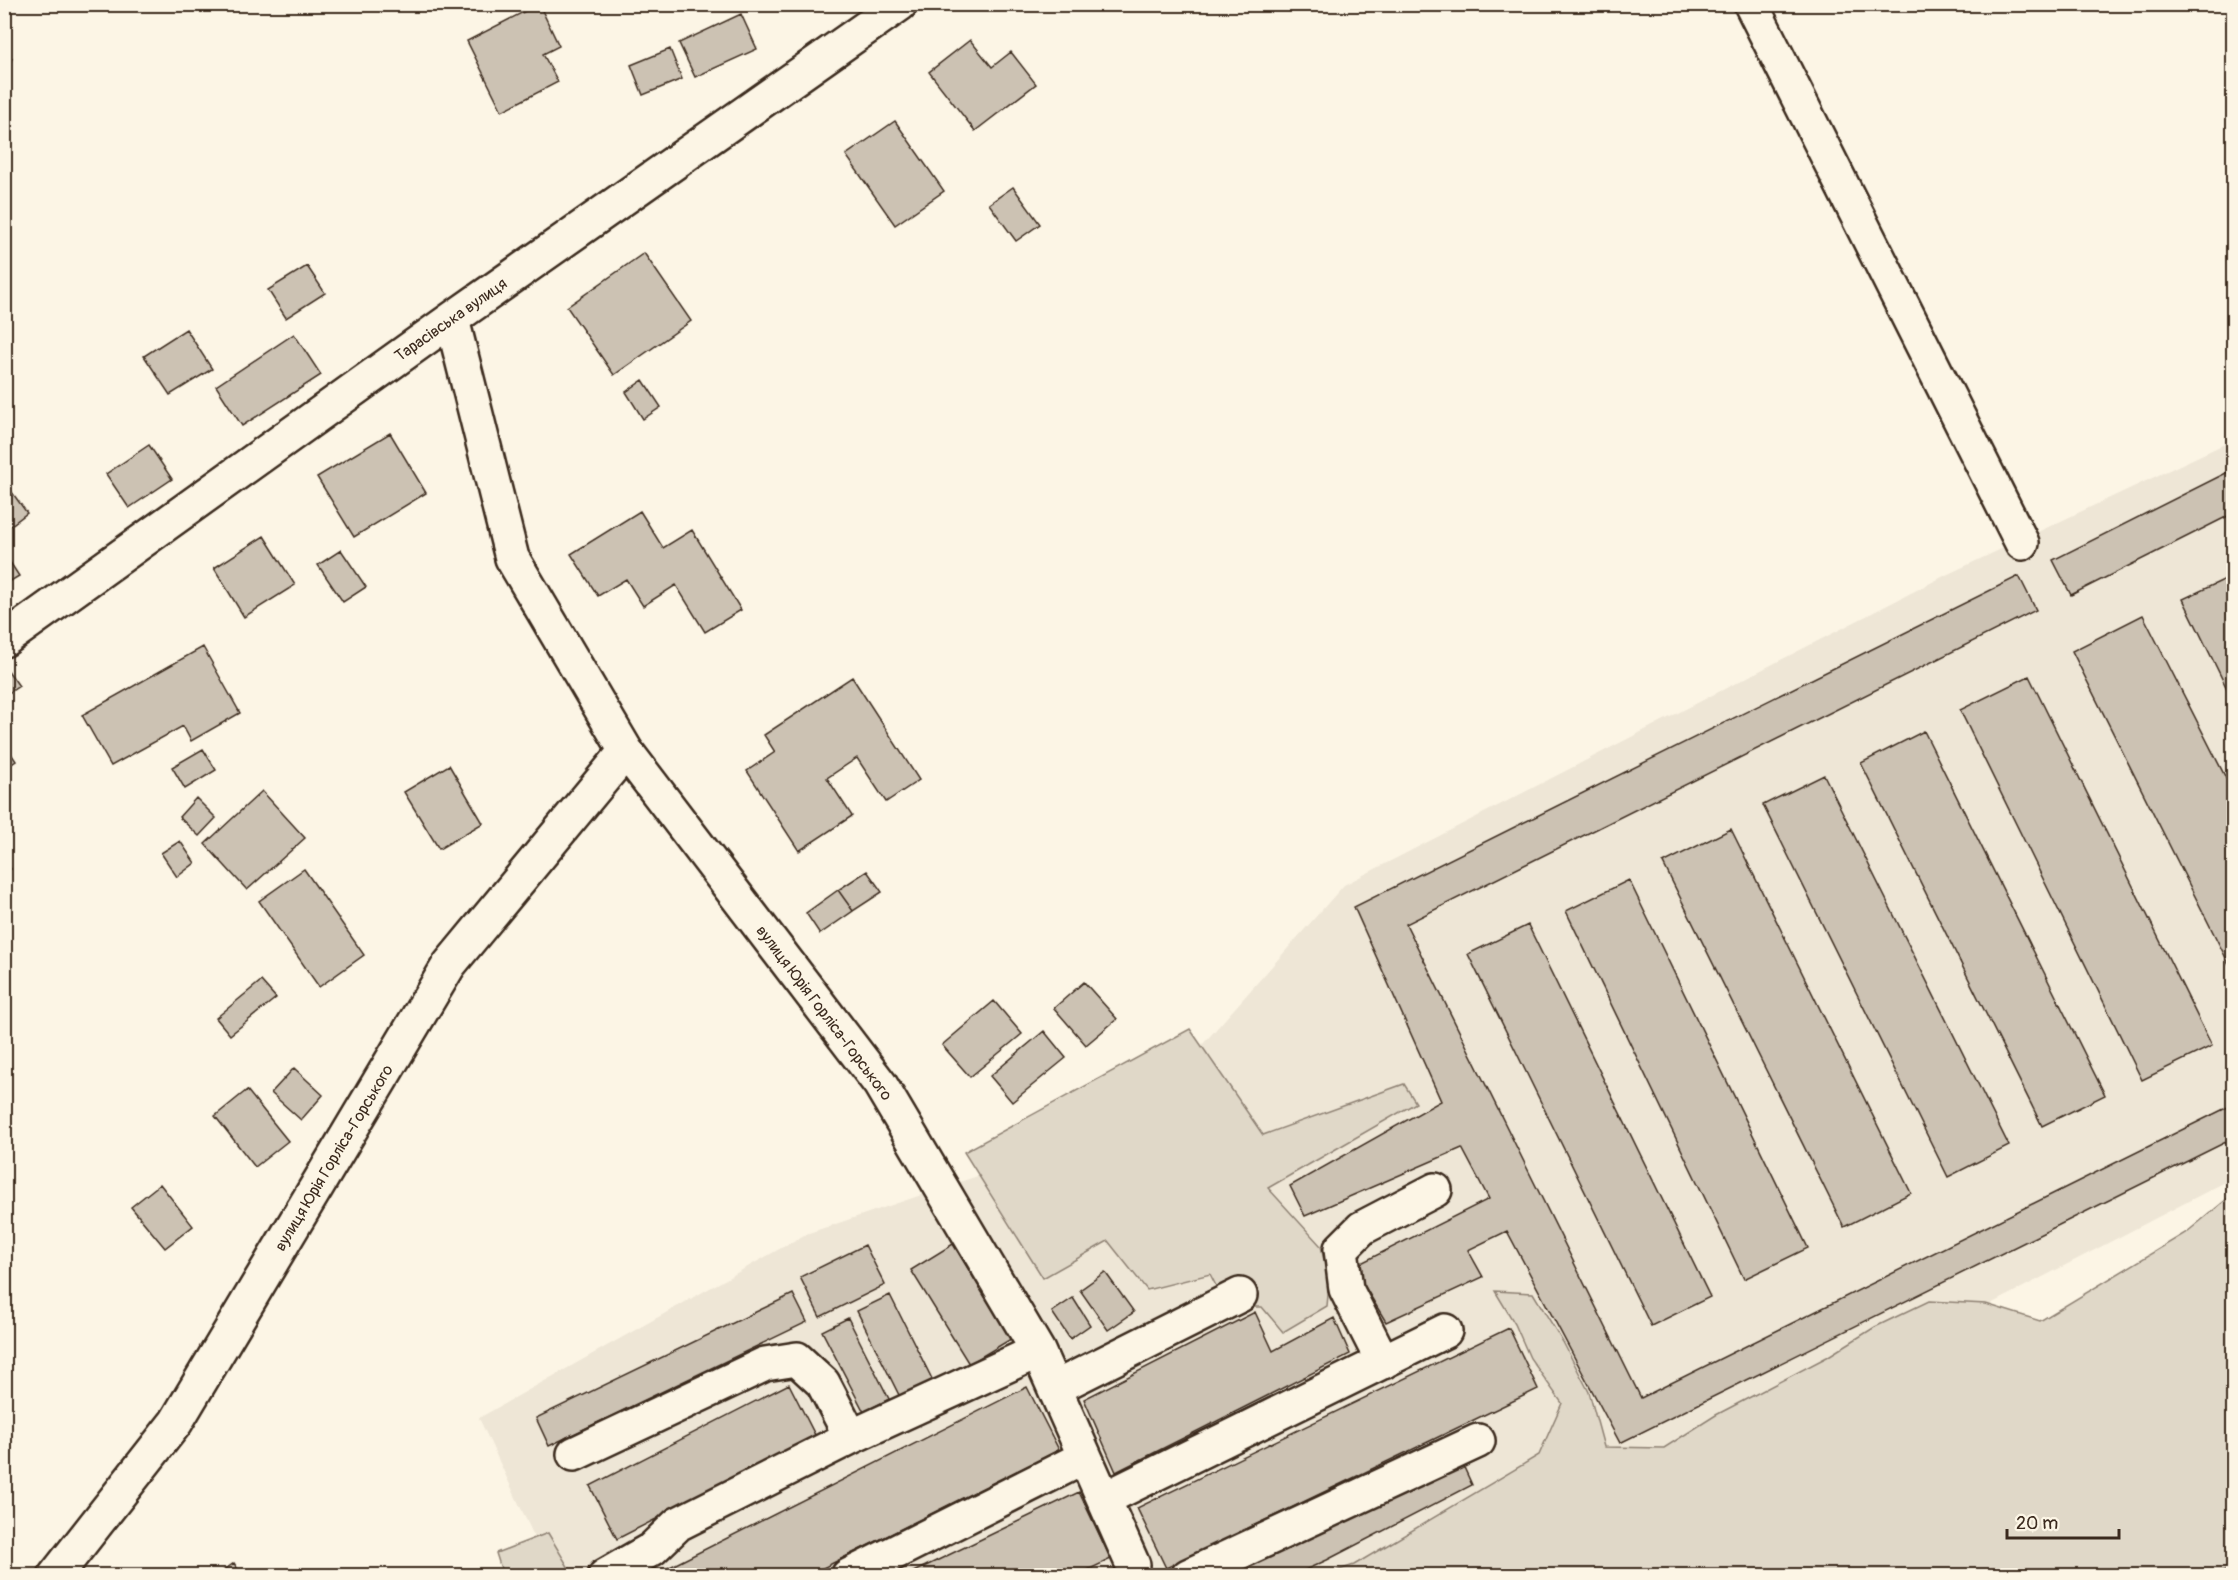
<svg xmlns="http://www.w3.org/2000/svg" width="2238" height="1580" viewBox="0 0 2238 1580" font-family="Pangolin,sans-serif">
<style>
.built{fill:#eee6d6}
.green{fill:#e0d8c8;stroke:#8e8173;stroke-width:1.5}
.building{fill:#ccc2b3;stroke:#3b2a1e;stroke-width:1.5}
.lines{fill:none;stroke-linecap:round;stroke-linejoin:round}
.minor-casing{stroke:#3b2a1e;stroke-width:38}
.minor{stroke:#fcf5e5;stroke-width:33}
.labels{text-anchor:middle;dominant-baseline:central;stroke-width:4.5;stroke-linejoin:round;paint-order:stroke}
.street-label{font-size:16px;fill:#3b2a1e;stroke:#fcf5e5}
</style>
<rect width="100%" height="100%" fill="#fcf5e5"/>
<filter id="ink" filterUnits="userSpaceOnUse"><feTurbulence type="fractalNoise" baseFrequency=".0167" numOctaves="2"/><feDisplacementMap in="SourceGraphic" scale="12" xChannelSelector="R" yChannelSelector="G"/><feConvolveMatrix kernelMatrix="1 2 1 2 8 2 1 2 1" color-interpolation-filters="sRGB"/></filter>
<g filter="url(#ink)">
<path class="built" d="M 2233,440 L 2233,1178 L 1785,1411 L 1411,1575 L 552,1575 L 479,1418 L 806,1234 L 1132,1124 L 1344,885 L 1944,576 Z"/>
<path class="green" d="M 1190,1029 L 1263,1135 L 1404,1084 L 1416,1103 L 1268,1188 L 1321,1246 L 1329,1284 L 1327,1306 L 1283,1332 L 1262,1307 L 1227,1307 L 1210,1274 L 1147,1290 L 1108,1241 L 1043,1278 L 964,1152 Z
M 2233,1194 L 2233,1567 L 2215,1575 L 1324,1575 L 1354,1565 L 1539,1455 L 1562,1403 L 1530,1358 L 1515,1324 L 1495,1291 L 1533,1293 L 1563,1342 L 1589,1392 L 1604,1447 L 1664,1448 L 1716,1415 L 1827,1357 L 1875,1327 L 1929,1301 L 1986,1304 L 2040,1321 L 2187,1232 Z
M 548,1533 L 573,1575 L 503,1575 L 496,1553 Z"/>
<path class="building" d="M 539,4 L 559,46 L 543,54 L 558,82 L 502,111 L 467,41 Z
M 741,14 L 757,49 L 695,77 L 679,43 Z
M 970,40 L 992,67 L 1011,52 L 1036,84 L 975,131 L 929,72 Z
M 670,49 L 682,79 L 643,95 L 631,65 Z
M 4,55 L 12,58 L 4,79 Z
M 895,121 L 944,191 L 895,225 L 846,155 Z
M 1013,187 L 1040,224 L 1016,241 L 989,204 Z
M 644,253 L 691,321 L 614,375 L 567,307 Z
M 307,266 L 325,293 L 286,318 L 268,290 Z
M 186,329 L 212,369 L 170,395 L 144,356 Z
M 294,334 L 321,375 L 242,426 L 216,386 Z
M 643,380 L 661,407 L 643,419 L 626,392 Z
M 390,433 L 426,493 L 354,537 L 317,477 Z
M 149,445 L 172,479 L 129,508 L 106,474 Z
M 2234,469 L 2234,513 L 2071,595 L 2053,560 Z
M 6,484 L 27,513 L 6,529 L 4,485 Z
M 640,511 L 663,548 L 692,530 L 741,610 L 705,632 L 676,585 L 643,606 L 626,579 L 598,596 L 571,554 Z
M 264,536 L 295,585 L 244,617 L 214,568 Z
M 341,550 L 366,587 L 343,602 L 318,565 Z
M 4,553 L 19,576 L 4,585 Z
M 2234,575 L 2234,703 L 2183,599 Z
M 2019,576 L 2036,610 L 1406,924 L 1641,1398 L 2234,1104 L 2234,1138 L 1620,1443 L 1507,1231 L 1468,1250 L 1483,1277 L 1386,1322 L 1353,1267 L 1489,1199 L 1462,1148 L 1305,1216 L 1290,1186 L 1441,1101 L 1354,907 Z
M 2143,615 L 2234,794 L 2234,974 L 2072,651 Z
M 203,647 L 240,713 L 191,741 L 183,726 L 111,766 L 82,715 Z
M 4,665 L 19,686 L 4,696 Z
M 2029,676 L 2212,1046 L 2142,1080 L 1960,710 Z
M 852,677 L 919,780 L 886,802 L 857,758 L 827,778 L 852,816 L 799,851 L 747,771 L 775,752 L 764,735 Z
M 1924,731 L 2105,1095 L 2042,1126 L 1861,763 Z
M 4,743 L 16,761 L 4,769 Z
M 203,749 L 216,770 L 185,789 L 172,767 Z
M 449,765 L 483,823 L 439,849 L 404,792 Z
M 1824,775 L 2009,1146 L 1948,1177 L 1763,805 Z
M 262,791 L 305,838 L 247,890 L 205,844 Z
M 196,798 L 216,818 L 199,836 L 179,817 Z
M 1731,829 L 1911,1193 L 1844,1227 L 1663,863 Z
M 180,841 L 195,863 L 177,877 L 161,853 Z
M 4,859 L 11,869 L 4,873 Z
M 304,869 L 364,955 L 319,987 L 259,901 Z
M 867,871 L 882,892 L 853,911 L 838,890 Z
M 1629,880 L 1808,1248 L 1744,1279 L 1566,911 Z
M 838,890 L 853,911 L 820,934 L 806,913 Z
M 1528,925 L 1710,1297 L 1651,1326 L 1468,954 Z
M 261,981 L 276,998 L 230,1035 L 216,1018 Z
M 1084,982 L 1117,1019 L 1086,1045 L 1054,1008 Z
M 994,1001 L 1022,1034 L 970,1077 L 942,1045 Z
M 1044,1031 L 1066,1058 L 1012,1102 L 990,1076 Z
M 294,1068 L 323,1095 L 301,1120 L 271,1093 Z
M 247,1090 L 288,1141 L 255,1167 L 215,1116 Z
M 160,1184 L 193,1226 L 165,1248 L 131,1207 Z
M 953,1244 L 1011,1339 L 969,1364 L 911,1270 Z
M 865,1245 L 885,1285 L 820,1317 L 800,1277 Z
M 1105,1272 L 1134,1312 L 1108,1330 L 1080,1290 Z
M 793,1294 L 807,1322 L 549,1446 L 536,1418 Z
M 890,1295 L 933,1381 L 900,1397 L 857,1311 Z
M 1073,1298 L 1090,1325 L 1070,1339 L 1052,1312 Z
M 1255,1312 L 1273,1351 L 1334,1318 L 1350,1354 L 1116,1472 L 1084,1399 Z
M 848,1318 L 889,1399 L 864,1412 L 822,1331 Z
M 1509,1328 L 1538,1389 L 1166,1568 L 1137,1508 Z
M 789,1384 L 816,1437 L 617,1539 L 590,1486 Z
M 1027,1387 L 1059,1450 L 807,1576 L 652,1576 Z
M 1462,1463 L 1472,1485 L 1327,1560 L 1292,1576 L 1223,1576 Z
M 1079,1492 L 1111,1559 L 1075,1576 L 905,1576 Z
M 234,1563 L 242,1576 L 216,1576 Z"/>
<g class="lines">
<g class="minor-casing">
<path id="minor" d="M 1751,4 L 2022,543
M 452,319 L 512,558 L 626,751 L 880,1084 L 1038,1351 L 1133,1565
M 4,640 L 452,319 L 900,4
M 1383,1362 L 1346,1289 L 1341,1249 L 1362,1228 L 1435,1190
M 1055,1388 L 1240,1295
M 574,1454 L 765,1364 L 797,1359 L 823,1383 L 851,1437
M 1104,1499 L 1445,1331
M 55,1576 L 176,1422 L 449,965 L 626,751
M 605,1576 L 652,1549 L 678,1524 L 851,1437 L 1038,1351
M 848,1576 L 1085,1457
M 1188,1576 L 1478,1441"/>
</g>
<use href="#minor" class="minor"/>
</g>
</g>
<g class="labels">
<g class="street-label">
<text transform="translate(451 320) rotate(-35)">Тарасівська вулиця</text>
<text transform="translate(824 1013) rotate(53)">вулиця Юрія Горліса-Горського</text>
<text transform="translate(334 1158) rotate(-59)">вулиця Юрія Горліса-Горського</text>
</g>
</g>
<rect width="2238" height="1580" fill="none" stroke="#fcf5e5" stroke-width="24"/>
<rect x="12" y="12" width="2214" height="1556" fill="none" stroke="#3b2a1e" stroke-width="2" filter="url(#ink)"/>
<path d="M2007 1529v9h112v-9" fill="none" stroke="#3b2a1e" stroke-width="3"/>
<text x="2016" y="1529" font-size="18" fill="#3b2a1e" stroke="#fcf5e5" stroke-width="4.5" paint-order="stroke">20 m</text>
</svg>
